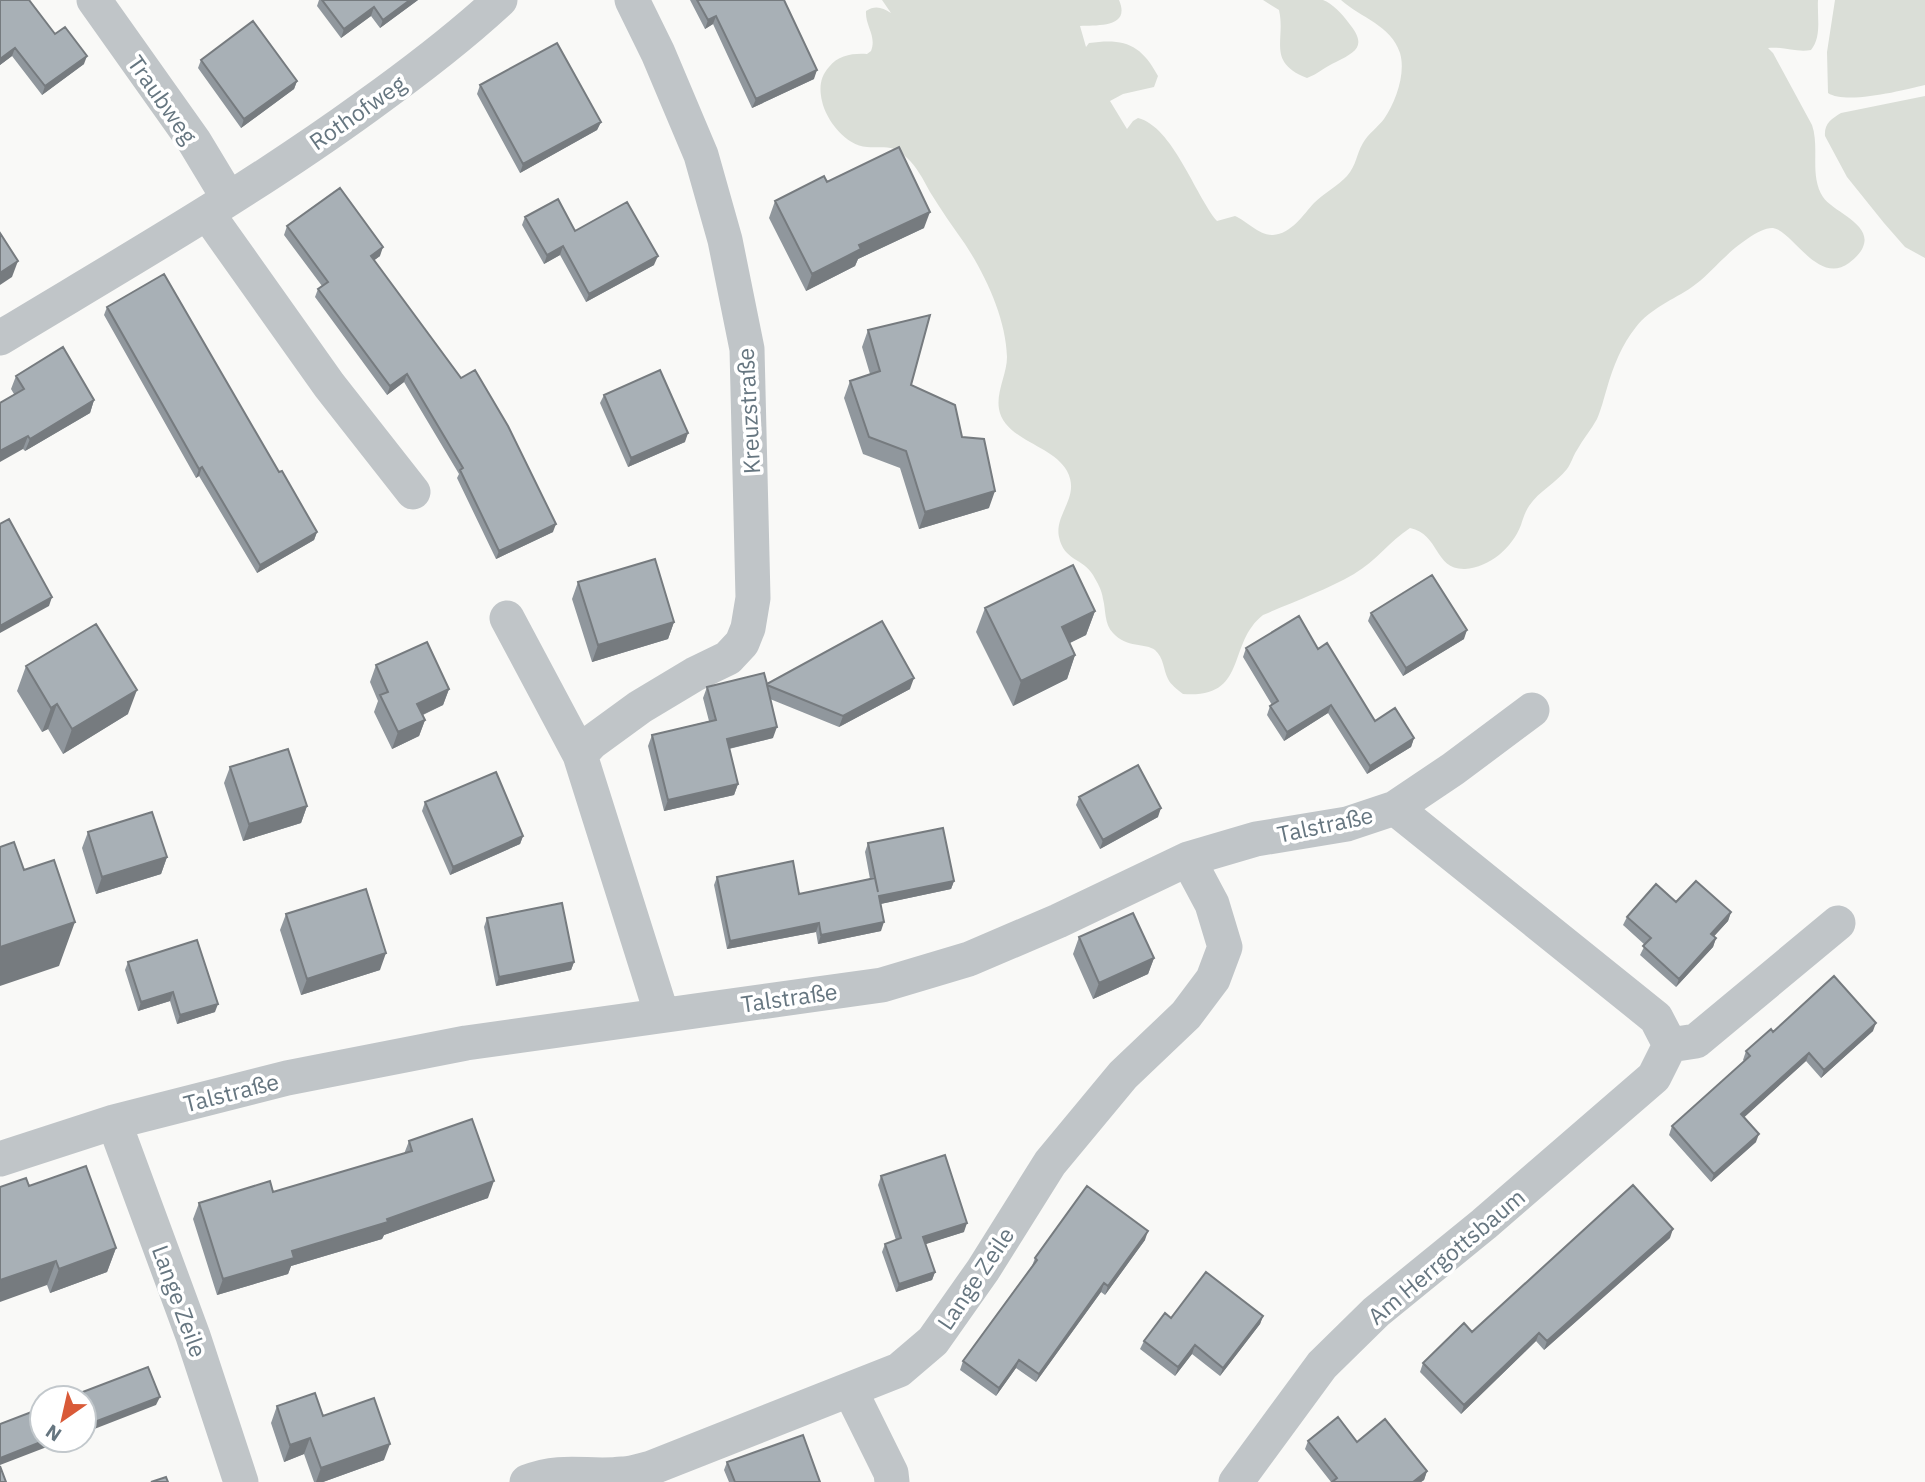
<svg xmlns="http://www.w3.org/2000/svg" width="1925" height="1482" viewBox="0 0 1925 1482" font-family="'IBM Plex Sans',sans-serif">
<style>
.green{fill:#daded7}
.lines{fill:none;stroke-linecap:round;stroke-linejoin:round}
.minor{stroke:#c0c5c8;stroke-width:35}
.wall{fill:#90979d}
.shaded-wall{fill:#767b7f}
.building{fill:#a8b0b6;stroke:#767b7f;stroke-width:2}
.labels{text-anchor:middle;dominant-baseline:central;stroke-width:7;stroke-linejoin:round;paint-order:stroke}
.street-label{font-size:23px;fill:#667680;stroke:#fff}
</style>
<rect width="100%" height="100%" fill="#f9f9f7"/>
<path class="green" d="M 882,0 L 1119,0 C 1131,28 1098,25 1080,26 L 1086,47 L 1089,43 C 1124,38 1141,44 1158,76 L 1154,87 L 1123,94 L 1110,101 L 1127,129 L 1133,121 L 1138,118 C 1173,127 1195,195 1217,221 L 1235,216 C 1247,221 1258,235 1273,235 C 1291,234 1303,215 1314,203 C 1324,193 1338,186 1347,176 C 1357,164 1356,155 1363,143 C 1368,134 1378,127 1384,119 C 1396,102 1406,73 1400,53 C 1391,25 1361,18 1341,0 L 1818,0 C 1817,17 1822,36 1811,50 C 1797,53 1782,46 1768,48 L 1773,53 L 1812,125 C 1820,148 1809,175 1823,197 C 1833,212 1873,224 1863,247 C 1861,253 1854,259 1849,263 C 1818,286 1793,231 1773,228 C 1759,227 1733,249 1724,258 C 1713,268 1704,279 1692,287 C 1673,300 1651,308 1636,327 C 1622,344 1613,367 1607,388 C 1604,398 1601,410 1597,419 C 1591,430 1583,439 1577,450 C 1573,456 1571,464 1567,469 C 1556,483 1539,491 1529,506 C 1525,512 1523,519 1521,525 C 1512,548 1490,567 1465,569 C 1434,570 1440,534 1410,528 C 1390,541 1376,561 1354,574 C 1326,590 1293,602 1263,615 C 1226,644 1249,699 1183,694 C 1177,689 1171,685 1168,679 C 1163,669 1164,658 1155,650 C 1146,643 1126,648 1113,633 C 1104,624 1106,610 1103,599 C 1102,590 1097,582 1093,575 C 1083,558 1064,561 1059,537 C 1054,514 1081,497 1067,471 C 1053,445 1004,440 999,409 C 996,392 1007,374 1007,357 C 1006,319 986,276 965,244 C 953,227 941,210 930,192 C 923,179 917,167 906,157 C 894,144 883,148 867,147 C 846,146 826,120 822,101 C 819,88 820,77 829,67 C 838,55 854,53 867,54 L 871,51 C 877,36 865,26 866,11 C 875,5 882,7 891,13 Z
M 1263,0 C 1276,0 1313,0 1323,0 C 1332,3 1343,15 1348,22 C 1367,45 1358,51 1336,62 C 1326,66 1318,74 1307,78 C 1266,62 1286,40 1279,10 Z
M 1835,0 L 1925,0 L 1925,85 C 1904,90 1846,105 1828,93 L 1827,52 Z
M 1925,96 L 1925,258 L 1905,247 L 1884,223 L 1847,177 L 1825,136 C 1824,124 1831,119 1841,113 Z"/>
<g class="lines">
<path class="minor" d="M 94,0 L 194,141 L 229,199
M 632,0 L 658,53 L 701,155 L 725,240 L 747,349 L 753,598 L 748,628 L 742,643 L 728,658 L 695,674 L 640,707 L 592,742 L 580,755 L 662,1015
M 207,213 L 329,385 L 413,492
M 0,338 C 124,263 250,191 367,106 C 413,73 458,39 500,0
M 507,618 L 580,755
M 1670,1045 L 1696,1041 L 1838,923
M 114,1122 L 193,1336 L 241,1482
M 0,1159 L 114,1122 L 287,1078 L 466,1043 L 882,985 L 969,959 L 1058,921 L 1188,859 L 1256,839 L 1347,824 L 1395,808 L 1453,769 L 1532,710
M 850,1390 L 891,1473 L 892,1482
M 527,1482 C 565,1468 586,1478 623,1474 C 632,1474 642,1470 651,1468 L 899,1370 L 933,1341 L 983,1270 L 1050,1163 L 1123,1075 L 1186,1015 L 1213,979 L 1225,947 L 1212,904 L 1188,859
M 1236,1482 L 1322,1365 L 1376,1312 L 1484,1224 L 1654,1077 L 1670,1045 L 1656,1018 L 1395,808"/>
</g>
<path class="wall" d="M 0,0 L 55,34 L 84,64 L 42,95 L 12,56 L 0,65 Z
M 319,0 L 418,0 L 380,28 L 371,16 L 341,38 L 317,6 Z
M 690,0 L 784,0 L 814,79 L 752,108 L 713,24 L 705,29 Z
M 201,60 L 297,81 L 294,89 L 241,128 L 198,68 Z
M 480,85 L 601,122 L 597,130 L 520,173 L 477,94 Z
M 775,201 L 924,228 L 858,259 L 855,266 L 806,291 L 769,218 Z
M 525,217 L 575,231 L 654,265 L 586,302 L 560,255 L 544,264 L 522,225 Z
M 287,226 L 380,256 L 374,260 L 553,532 L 496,559 L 457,478 L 459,474 L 404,382 L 387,395 L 315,297 L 318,289 L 322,286 L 284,235 Z
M 107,307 L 279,472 L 317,532 L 314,540 L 257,573 L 199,476 L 196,478 L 104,315 Z
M 868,330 L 911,385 L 962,437 L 989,508 L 919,529 L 900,468 L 863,454 L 844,398 L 850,381 L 870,374 L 862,347 Z
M 16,376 L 94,400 L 90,413 L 25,451 L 23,449 L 14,394 L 11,389 Z
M 604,395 L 685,442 L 628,467 L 600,403 Z
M 578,582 L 674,622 L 668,639 L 592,662 L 572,599 Z
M 985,608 L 1095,611 L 1086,635 L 1070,643 L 1075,655 L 1067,679 L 1013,706 L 976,632 Z
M 1371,613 L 1464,639 L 1403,676 L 1368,621 Z
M 1246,648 L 1318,649 L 1375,721 L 1414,738 L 1411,747 L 1367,774 L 1328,713 L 1284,741 L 1267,715 L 1270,706 L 1272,705 L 1243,657 Z
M 376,665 L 449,689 L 443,705 L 423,715 L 425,720 L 419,736 L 392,749 L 374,712 L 378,701 L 370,682 Z
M 26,666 L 128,714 L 63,754 L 48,729 L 42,732 L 17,691 Z
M 767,684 L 910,689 L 839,727 L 770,699 L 773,738 L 729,749 L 738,784 L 734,795 L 664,811 L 648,746 L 652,735 L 709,721 L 703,698 L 707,687 Z
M 230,767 L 307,806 L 301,823 L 243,841 L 224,783 Z
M 1079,797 L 1158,817 L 1100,849 L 1076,805 Z
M 425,802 L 523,836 L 520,844 L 450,875 L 422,811 Z
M 88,832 L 167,857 L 161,874 L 96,894 L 82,848 Z
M 868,843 L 954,881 L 951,889 L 880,904 L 881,931 L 818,944 L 816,932 L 727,949 L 714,885 L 717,877 L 799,894 L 870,879 L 865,852 Z
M 1676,902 L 1731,912 L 1728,921 L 1714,936 L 1716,938 L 1713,947 L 1676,987 L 1640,955 L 1645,945 L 1623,925 L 1627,917 Z
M 286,914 L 380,970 L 301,995 L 280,930 Z
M 487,918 L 574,962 L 571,970 L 496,986 L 484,927 Z
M 1079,937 L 1154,958 L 1148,974 L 1093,999 L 1073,954 Z
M 128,962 L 215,1012 L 177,1024 L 170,1001 L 138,1011 L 125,970 Z
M 1873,1031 L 1821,1078 L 1806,1061 L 1744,1117 L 1756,1142 L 1711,1182 L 1669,1135 L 1672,1126 L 1744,1061 L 1743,1060 L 1746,1051 L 1773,1032 Z
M 409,1141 L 488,1198 L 384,1235 L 382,1239 L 291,1266 L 288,1274 L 217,1295 L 193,1219 L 199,1203 L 273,1192 L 404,1154 Z
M 881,1176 L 964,1232 L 925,1244 L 935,1272 L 932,1280 L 896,1292 L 882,1252 L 885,1244 L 896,1240 L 878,1185 Z
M 29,1186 L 116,1248 L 107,1272 L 50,1293 L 47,1285 Z
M 1670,1238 L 1544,1350 L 1536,1341 L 1461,1414 L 1420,1372 L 1423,1363 L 1472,1332 Z
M 1145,1240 L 1105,1295 L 1101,1292 L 1036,1382 L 1016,1368 L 996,1396 L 960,1370 L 963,1361 L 1032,1266 L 1035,1258 Z
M 1263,1316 L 1260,1324 L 1220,1376 L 1192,1354 L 1175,1376 L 1140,1349 L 1144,1341 L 1171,1318 Z
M 277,1406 L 323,1416 L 384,1460 L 323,1482 L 314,1482 L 304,1454 L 284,1462 L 271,1423 Z
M 1308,1441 L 1357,1442 L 1427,1471 L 1424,1480 L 1421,1482 L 1331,1482 L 1305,1449 Z
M 727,1462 L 820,1482 L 729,1482 L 724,1470 Z"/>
<path class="shaded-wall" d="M 410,0 L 418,0 L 380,28 L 383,20 Z
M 374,7 L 371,16 L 341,38 L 344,29 Z
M 716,16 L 713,24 L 705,29 L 708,20 Z
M 15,48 L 12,56 L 0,65 L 0,59 Z
M 87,56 L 84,64 L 42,95 L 45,86 Z
M 817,70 L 814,79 L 752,108 L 756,99 Z
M 297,81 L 294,89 L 241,128 L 244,119 Z
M 601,122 L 597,130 L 520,173 L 523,164 Z
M 930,212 L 924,228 L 858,259 L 855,266 L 806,291 L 812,274 L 859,245 Z
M 563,246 L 560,255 L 544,264 L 547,255 Z
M 383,247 L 380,256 L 368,265 L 371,256 Z
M 658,256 L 654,265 L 586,302 L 589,294 Z
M 18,261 L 12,277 L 0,285 L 0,273 Z
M 407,374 L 404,382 L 387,395 L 390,386 Z
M 94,400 L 90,413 L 25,451 L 30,439 Z
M 688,433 L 685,442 L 628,467 L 631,458 Z
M 28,436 L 23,449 L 0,462 L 0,451 Z
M 202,467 L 199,476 L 196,478 L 199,469 Z
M 995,491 L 989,508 L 919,529 L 925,512 Z
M 556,524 L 553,532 L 496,559 L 499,551 Z
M 317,532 L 314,540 L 257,573 L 260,565 Z
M 52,597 L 49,606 L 0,633 L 0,626 Z
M 1095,611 L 1086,635 L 1053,651 L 1062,627 Z
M 674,622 L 668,639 L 592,662 L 598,645 Z
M 1467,630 L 1464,639 L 1403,676 L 1406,668 Z
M 1075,655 L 1067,679 L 1013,706 L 1021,681 Z
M 914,678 L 910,689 L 839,727 L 843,716 Z
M 449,689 L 443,705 L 411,720 L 417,704 Z
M 137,690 L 128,714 L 63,754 L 72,729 Z
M 57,704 L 48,729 L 42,732 L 51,708 Z
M 1331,705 L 1328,713 L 1284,741 L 1287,732 Z
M 425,720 L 419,736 L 392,749 L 398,732 Z
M 777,727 L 773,738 L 723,750 L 727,739 Z
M 1414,738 L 1411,747 L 1367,774 L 1370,766 Z
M 738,784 L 734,795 L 664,811 L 668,800 Z
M 307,806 L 301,823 L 243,841 L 249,824 Z
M 1161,808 L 1158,817 L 1100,849 L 1103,840 Z
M 523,836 L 520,844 L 450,875 L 453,867 Z
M 167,857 L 161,874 L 96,894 L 102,877 Z
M 954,881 L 951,889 L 876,905 L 879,896 Z
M 1731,912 L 1728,921 L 1708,943 L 1711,934 Z
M 75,922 L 59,966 L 0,986 L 0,947 Z
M 884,922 L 881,931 L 818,944 L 821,935 Z
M 819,923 L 816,932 L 727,949 L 730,941 Z
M 1716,938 L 1713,947 L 1676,987 L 1679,979 Z
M 386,953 L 380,970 L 301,995 L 307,979 Z
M 1154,958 L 1148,974 L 1093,999 L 1099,983 Z
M 574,962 L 571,970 L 496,986 L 499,977 Z
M 173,992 L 170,1001 L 138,1011 L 141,1002 Z
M 218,1004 L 215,1012 L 177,1024 L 180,1015 Z
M 1876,1023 L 1873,1031 L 1821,1078 L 1824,1070 Z
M 1809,1053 L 1806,1061 L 1738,1123 L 1741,1114 Z
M 1759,1134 L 1756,1142 L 1711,1182 L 1714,1174 Z
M 494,1181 L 488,1198 L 384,1235 L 382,1239 L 291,1266 L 288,1274 L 217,1295 L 223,1279 L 292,1251 L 387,1219 Z
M 967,1223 L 964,1232 L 920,1246 L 923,1237 Z
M 1673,1229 L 1670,1238 L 1544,1350 L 1547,1341 Z
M 1148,1231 L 1145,1240 L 1105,1295 L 1108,1286 Z
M 116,1248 L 107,1272 L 50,1293 L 59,1269 Z
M 56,1261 L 47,1285 L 0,1302 L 0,1280 Z
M 935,1272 L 932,1280 L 896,1292 L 899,1284 Z
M 1104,1283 L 1101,1292 L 1036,1382 L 1039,1374 Z
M 1263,1316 L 1260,1324 L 1220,1376 L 1223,1368 Z
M 1539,1333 L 1536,1341 L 1461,1414 L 1464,1405 Z
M 1195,1345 L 1192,1354 L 1175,1376 L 1178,1367 Z
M 1019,1360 L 1016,1368 L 996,1396 L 999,1388 Z
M 160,1397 L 156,1405 L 84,1433 L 84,1426 Z
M 310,1438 L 304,1454 L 284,1462 L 290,1445 Z
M 46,1440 L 65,1440 L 0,1465 L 0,1458 Z
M 390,1444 L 384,1460 L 323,1482 L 316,1482 L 321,1468 Z
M 1427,1471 L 1424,1480 L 1421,1482 L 1413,1482 Z"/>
<path class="building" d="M 0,0 L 29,0 L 55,34 L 65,27 L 87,56 L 45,86 L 15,48 L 0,59 Z
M 322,0 L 410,0 L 383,20 L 374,7 L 344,29 Z
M 697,0 L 784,0 L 817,70 L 756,99 L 716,16 L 708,20 Z
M 253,21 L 297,81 L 244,119 L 201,60 Z
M 557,43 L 601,122 L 523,164 L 480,85 Z
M 899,147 L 930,212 L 859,245 L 861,249 L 812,274 L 775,201 L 824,176 L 827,182 Z
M 340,188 L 383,247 L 371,256 L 461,378 L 475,370 L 508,426 L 556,524 L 499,551 L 460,470 L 463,468 L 407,374 L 390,386 L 318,289 L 328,282 L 287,226 Z
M 558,199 L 575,231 L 627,202 L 658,256 L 589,294 L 563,246 L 547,255 L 525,217 Z
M 0,233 L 18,261 L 0,273 Z
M 164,274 L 279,472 L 282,471 L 317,532 L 260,565 L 202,467 L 199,469 L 107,307 Z
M 930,315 L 911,385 L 955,405 L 962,437 L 984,439 L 995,491 L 925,512 L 906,451 L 869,437 L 850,381 L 880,371 L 868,330 Z
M 63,347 L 94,400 L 30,439 L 28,436 L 0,451 L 0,403 L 24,389 L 16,376 Z
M 660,370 L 688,433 L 631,458 L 604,395 Z
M 9,519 L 52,597 L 0,626 L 0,524 Z
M 655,559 L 674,622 L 598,645 L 578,582 Z
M 1073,565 L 1095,611 L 1062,627 L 1075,655 L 1021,681 L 985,608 Z
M 1432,575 L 1467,630 L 1406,668 L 1371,613 Z
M 1299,616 L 1318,649 L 1327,643 L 1375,721 L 1395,708 L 1414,738 L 1370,766 L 1331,705 L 1287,732 L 1270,706 L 1278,701 L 1246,648 Z
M 882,621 L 914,678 L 843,716 L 767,685 L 777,727 L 727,739 L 738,784 L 668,800 L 652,735 L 716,720 L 707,687 L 764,673 L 767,684 Z
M 96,624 L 137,690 L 72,729 L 57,704 L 51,708 L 26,666 Z
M 427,642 L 449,689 L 417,704 L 425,720 L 398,732 L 380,695 L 388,692 L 376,665 Z
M 288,749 L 307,806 L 249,824 L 230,767 Z
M 1138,765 L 1161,808 L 1103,840 L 1079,797 Z
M 496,772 L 523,836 L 453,867 L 425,802 Z
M 152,812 L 167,857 L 102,877 L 88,832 Z
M 943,828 L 954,881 L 879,896 L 884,922 L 821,935 L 819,923 L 730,941 L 717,877 L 793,861 L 799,894 L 875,878 L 878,892 L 868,843 Z
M 14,842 L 24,870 L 54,860 L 75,922 L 0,947 L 0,847 Z
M 1696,881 L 1731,912 L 1711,934 L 1716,938 L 1679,979 L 1643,946 L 1651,938 L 1627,917 L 1656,884 L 1676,902 Z
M 366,889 L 386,953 L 307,979 L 286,914 Z
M 562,903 L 574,962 L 499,977 L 487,918 Z
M 1133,913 L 1154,958 L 1099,983 L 1079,937 Z
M 197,940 L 218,1004 L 180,1015 L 173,992 L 141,1002 L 128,962 Z
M 1834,976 L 1876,1023 L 1824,1070 L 1809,1053 L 1741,1114 L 1759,1134 L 1714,1174 L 1672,1126 L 1750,1056 L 1746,1051 L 1771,1029 L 1773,1032 Z
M 472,1119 L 494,1181 L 387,1219 L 388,1222 L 292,1251 L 294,1258 L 223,1279 L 199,1203 L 270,1181 L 273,1192 L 412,1151 L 409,1141 Z
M 945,1155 L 967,1223 L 923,1237 L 935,1272 L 899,1284 L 885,1244 L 901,1238 L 881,1176 Z
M 86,1166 L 116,1248 L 59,1269 L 56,1261 L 0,1280 L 0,1187 L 26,1178 L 29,1186 Z
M 1633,1185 L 1673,1229 L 1547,1341 L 1539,1333 L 1464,1405 L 1423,1363 L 1464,1323 L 1472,1332 Z
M 1087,1186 L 1148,1231 L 1108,1286 L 1104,1283 L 1039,1374 L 1019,1360 L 999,1388 L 963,1361 L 1037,1260 L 1035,1258 Z
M 1206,1272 L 1263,1316 L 1223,1368 L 1195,1345 L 1178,1367 L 1144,1341 L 1165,1313 L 1171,1318 Z
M 148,1367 L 160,1397 L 84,1426 L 84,1398 L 67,1398 Z
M 315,1393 L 323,1416 L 374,1398 L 390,1444 L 321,1468 L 310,1438 L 290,1445 L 277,1406 Z
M 42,1408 L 42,1440 L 46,1440 L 0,1458 L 0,1424 Z
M 1338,1417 L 1357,1442 L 1385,1419 L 1427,1471 L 1413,1482 L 1332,1482 L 1337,1478 L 1308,1441 Z
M 803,1435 L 820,1482 L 735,1482 L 727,1462 Z
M 0,1466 L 6,1482 L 0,1482 Z
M 166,1477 L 168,1482 L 151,1482 Z"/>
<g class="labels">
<g class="street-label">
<text transform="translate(163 99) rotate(55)">Traubweg</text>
<text transform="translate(357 112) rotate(-35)">Rothofweg</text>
<text transform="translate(748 411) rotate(-93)">Kreuzstraße</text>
<text transform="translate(1325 824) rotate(-12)">Talstraße</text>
<text transform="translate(789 997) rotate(-8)">Talstraße</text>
<text transform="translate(231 1092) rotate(-14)">Talstraße</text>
<text transform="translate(1446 1256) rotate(-40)">Am Herrgottsbaum</text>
<text transform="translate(975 1278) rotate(-56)">Lange Zeile</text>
<text transform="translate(180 1301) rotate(70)">Lange Zeile</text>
</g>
</g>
<g transform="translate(63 1419) rotate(214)"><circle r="33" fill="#ffffff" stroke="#c2c8cc" stroke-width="2"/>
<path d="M0-5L12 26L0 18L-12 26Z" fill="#d95a38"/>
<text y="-10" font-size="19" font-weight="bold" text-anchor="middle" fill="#667680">N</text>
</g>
</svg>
